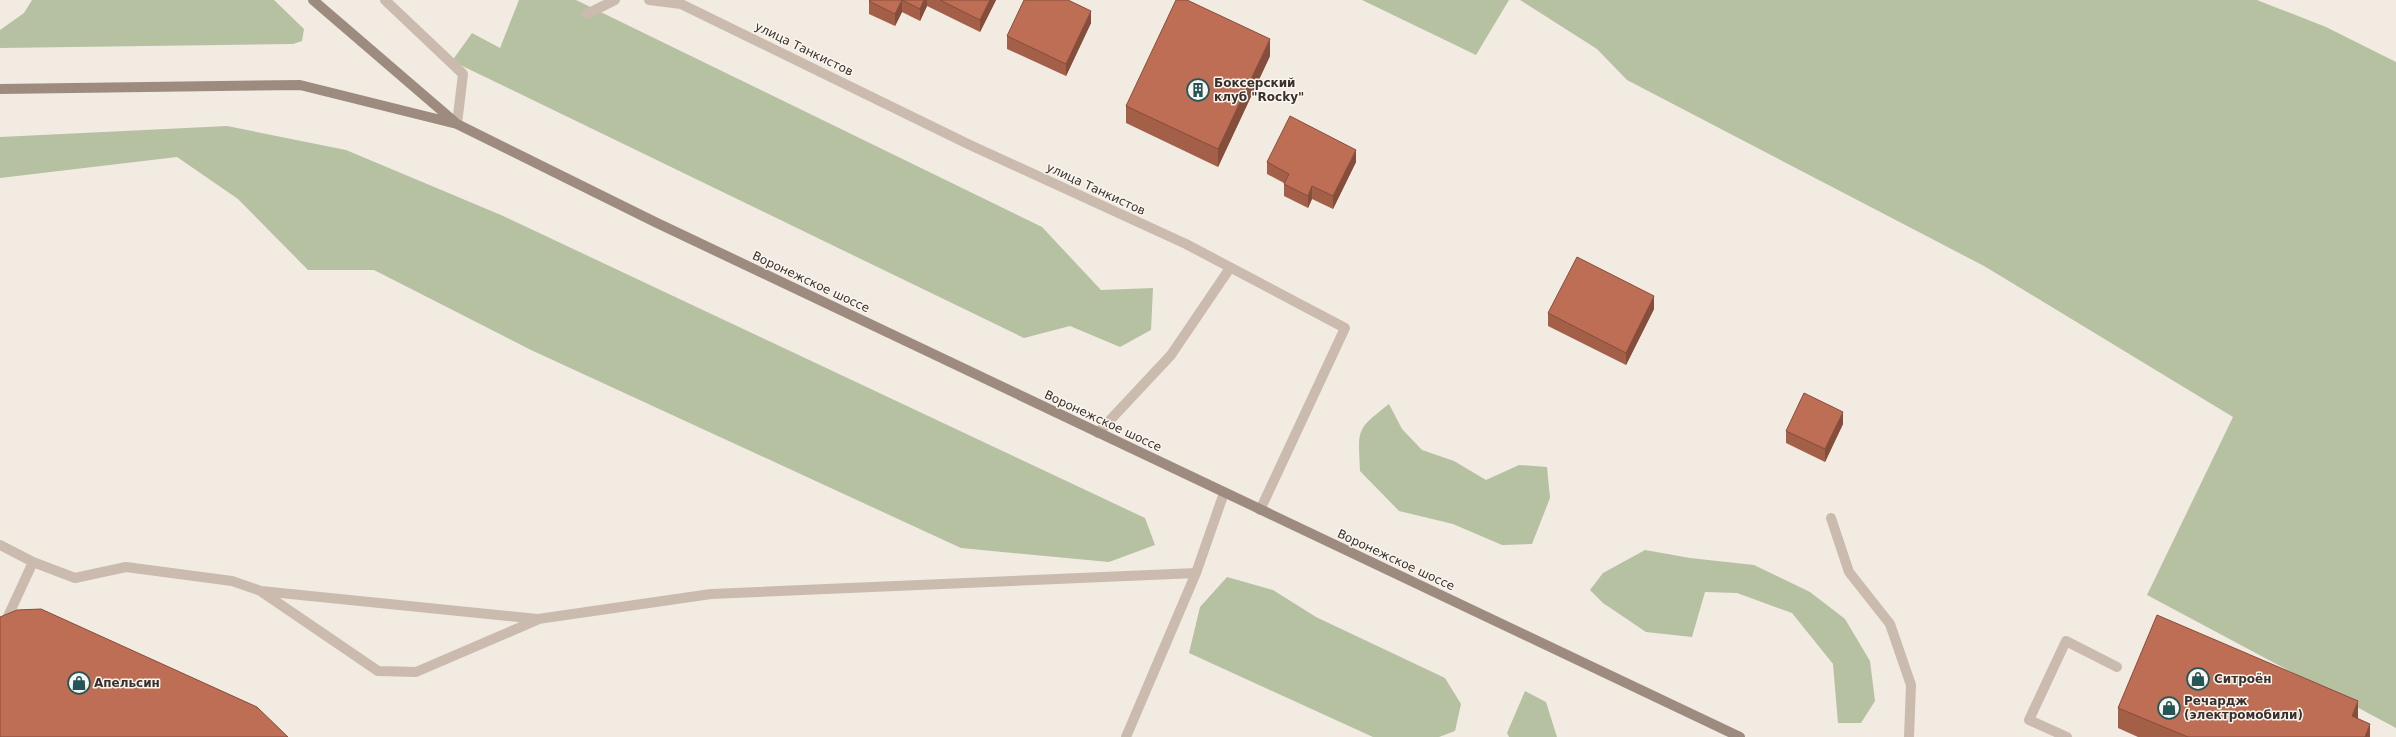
<svg xmlns="http://www.w3.org/2000/svg" width="2396" height="737" viewBox="0 0 2396 737" font-family="'DejaVu Sans',sans-serif">
<style>
.green{fill:#b6c1a2}
.lines{fill:none;stroke-linecap:round;stroke-linejoin:round}
.service{stroke:#cabbae;stroke-width:10}
.minor{stroke:#cabbae;stroke-width:10}
.secondary{stroke:#9e8b7f;stroke-width:10}
.wall{fill:#a35f48}
.shaded-wall{fill:#854d3b}
.building{fill:#be6e54;stroke:#854d3b}
.labels{text-anchor:middle;dominant-baseline:central;stroke-width:3;stroke-linejoin:round;paint-order:stroke}
.street-label{font-size:12px;fill:#39302c;stroke:#faf5ee}
.poi-label{font-size:12px;font-weight:bold;fill:#39302c;stroke:#faf5ee;text-anchor:start}
</style>
<rect width="100%" height="100%" fill="#f2ebe2"/>
<path class="green" d="M 32,0 L 274,0 L 304,29 L 302,41 L 293,44 L 0,48 L 0,30 L 24,13 Z
M 519,0 L 576,0 L 1042,227 L 1101,290 L 1153,288 L 1151,330 L 1120,347 L 1070,326 L 1024,338 L 452,61 L 472,33 L 500,48 Z
M 1362,0 L 1509,0 L 1476,55 Z
M 1520,0 L 2257,0 L 2326,27 L 2396,62 L 2396,728 L 2147,595 L 2233,417 L 1984,266 L 1627,80 L 1597,49 Z
M 227,126 L 346,150 L 501,215 L 1145,518 L 1155,545 L 1109,562 L 961,548 L 531,350 L 374,270 L 308,270 L 238,199 L 177,157 L 0,178 L 0,137 Z
M 1389,404 L 1402,429 L 1422,450 L 1454,461 L 1486,480 L 1519,465 L 1547,467 L 1550,498 L 1532,544 L 1502,545 L 1453,524 L 1399,511 L 1360,471 C 1358,428 1356,430 1389,404 Z
M 1645,550 L 1690,558 L 1754,565 L 1810,592 L 1845,619 L 1870,661 L 1875,701 L 1861,723 L 1838,723 L 1833,664 L 1792,613 L 1737,593 L 1705,592 L 1692,637 L 1646,632 L 1603,603 L 1590,590 L 1603,573 Z
M 1227,577 L 1273,590 L 1316,617 L 1445,678 L 1461,704 L 1455,731 L 1439,737 L 1373,737 L 1189,653 L 1200,607 Z
M 1525,691 L 1546,702 L 1557,737 L 1509,737 L 1507,733 Z"/>
<g class="lines">
<path class="service" d="M 385,0 L 463,74 L 457,124
M 1098,433 L 1171,355 L 1230,268
M 1831,518 L 1849,572 L 1890,624 L 1911,685 L 1909,737
M 0,545 L 33,562 L 75,578 L 126,567 L 232,581 L 261,591 L 538,619 L 711,594 L 1196,573
M 262,592 L 378,671 L 416,672 L 537,620
M 4,625 L 33,562
M 1126,737 L 1196,573 L 1224,493
M 2067,737 L 2029,720 L 2066,641 L 2117,667"/>
<path class="minor" d="M 649,0 L 681,4 L 970,145 L 1186,244 L 1345,328 L 1260,510
M 587,14 L 615,0"/>
<path class="secondary" d="M 313,0 L 456,123
M 0,89 L 300,85 L 457,124 L 655,222 L 1740,737"/>
</g>
<path class="wall" d="M 870,0 L 996,0 L 980,32 L 927,6 L 920,21 L 902,12 L 895,26 L 869,14 L 869,1 Z
M 1091,23 L 1066,76 L 1007,49 L 1007,36 Z
M 1270,56 L 1218,167 L 1126,123 L 1126,106 Z
M 1267,162 L 1356,162 L 1333,209 L 1312,199 L 1308,208 L 1284,196 L 1284,183 L 1267,174 Z
M 1654,309 L 1626,365 L 1548,326 L 1548,313 Z
M 1843,424 L 1825,462 L 1786,443 L 1786,431 Z
M 2118,708 L 2358,718 L 2370,737 L 2138,737 L 2118,728 Z"/>
<path class="shaded-wall" d="M 902,0 L 902,12 L 895,26 L 895,14 Z
M 924,0 L 927,0 L 927,6 L 920,21 L 920,9 Z
M 990,0 L 996,0 L 980,32 L 980,20 Z
M 1091,11 L 1091,23 L 1066,76 L 1066,64 Z
M 1270,39 L 1270,56 L 1218,167 L 1218,149 Z
M 1356,150 L 1356,162 L 1333,209 L 1333,196 Z
M 1312,186 L 1312,199 L 1308,208 L 1308,196 Z
M 1654,296 L 1654,309 L 1626,365 L 1626,353 Z
M 1843,412 L 1843,424 L 1825,462 L 1825,449 Z
M 2358,701 L 2358,722 L 2352,716 Z
M 2370,724 L 2370,737 L 2365,737 Z"/>
<path class="building" d="M 870,0 L 902,0 L 895,14 L 869,1 Z
M 902,0 L 924,0 L 920,9 Z
M 940,0 L 990,0 L 980,20 Z
M 1024,0 L 1068,0 L 1091,11 L 1066,64 L 1007,36 Z
M 1176,0 L 1187,0 L 1270,39 L 1218,149 L 1126,106 Z
M 1290,116 L 1356,150 L 1333,196 L 1312,186 L 1308,196 L 1284,184 L 1289,174 L 1267,162 Z
M 1577,257 L 1654,296 L 1626,353 L 1548,313 Z
M 1804,393 L 1843,412 L 1825,449 L 1786,431 Z
M 41,609 L 257,707 L 288,737 L 0,737 L 0,617 L 17,610 Z
M 2157,615 L 2358,701 L 2352,716 L 2370,724 L 2365,737 L 2188,737 L 2118,708 Z"/>
<defs>
<g id="building-ring" transform="scale(1.15)"><circle r="9.5" fill="#faf5ee" stroke="#245558" stroke-width="1.5"/><path d="M-4-6H4V6H1V3H-1V6H-4ZM-2.5-4.3h1.7v1.8h-1.7ZM.8-4.3h1.7v1.8H.8ZM-2.5-1h1.7V.8h-1.7ZM.8-1h1.7V.8H.8Z" fill="#245558"/></g>
<g id="shop-ring" transform="scale(1.15)"><circle r="9.5" fill="#faf5ee" stroke="#245558" stroke-width="1.5"/><path d="M-5-2.5h2.3a2.7 3.5 0 0 1 5.4 0H5L5.5 6h-11ZM-1.5-2.5h3a1.5 2.3 0 0 0-3 0Z" fill="#245558"/></g>
</defs>
<g fill-rule="evenodd">
<use href="#building-ring" x="1198" y="90"/>
<use href="#shop-ring" x="2198" y="679"/>
<use href="#shop-ring" x="79" y="683"/>
<use href="#shop-ring" x="2169" y="708"/>
</g>
<g class="labels">
<g class="street-label">
<text transform="translate(804 49) rotate(26)">улица Танкистов</text>
<text transform="translate(1096 189) rotate(25)">улица Танкистов</text>
<text transform="translate(811 282) rotate(25)">Воронежское шоссе</text>
<text transform="translate(1103 421) rotate(25)">Воронежское шоссе</text>
<text transform="translate(1396 560) rotate(25)">Воронежское шоссе</text>
</g>
<g class="poi-label">
<text x="1214" y="83">Боксерский<tspan x="1214" dy="14">клуб "Rocky"</tspan></text>
<text x="2214" y="679">Ситроён</text>
<text x="94" y="683">Апельсин</text>
<text x="2184" y="701">Речардж<tspan x="2184" dy="14">(электромобили)</tspan></text>
</g>
</g>
</svg>
